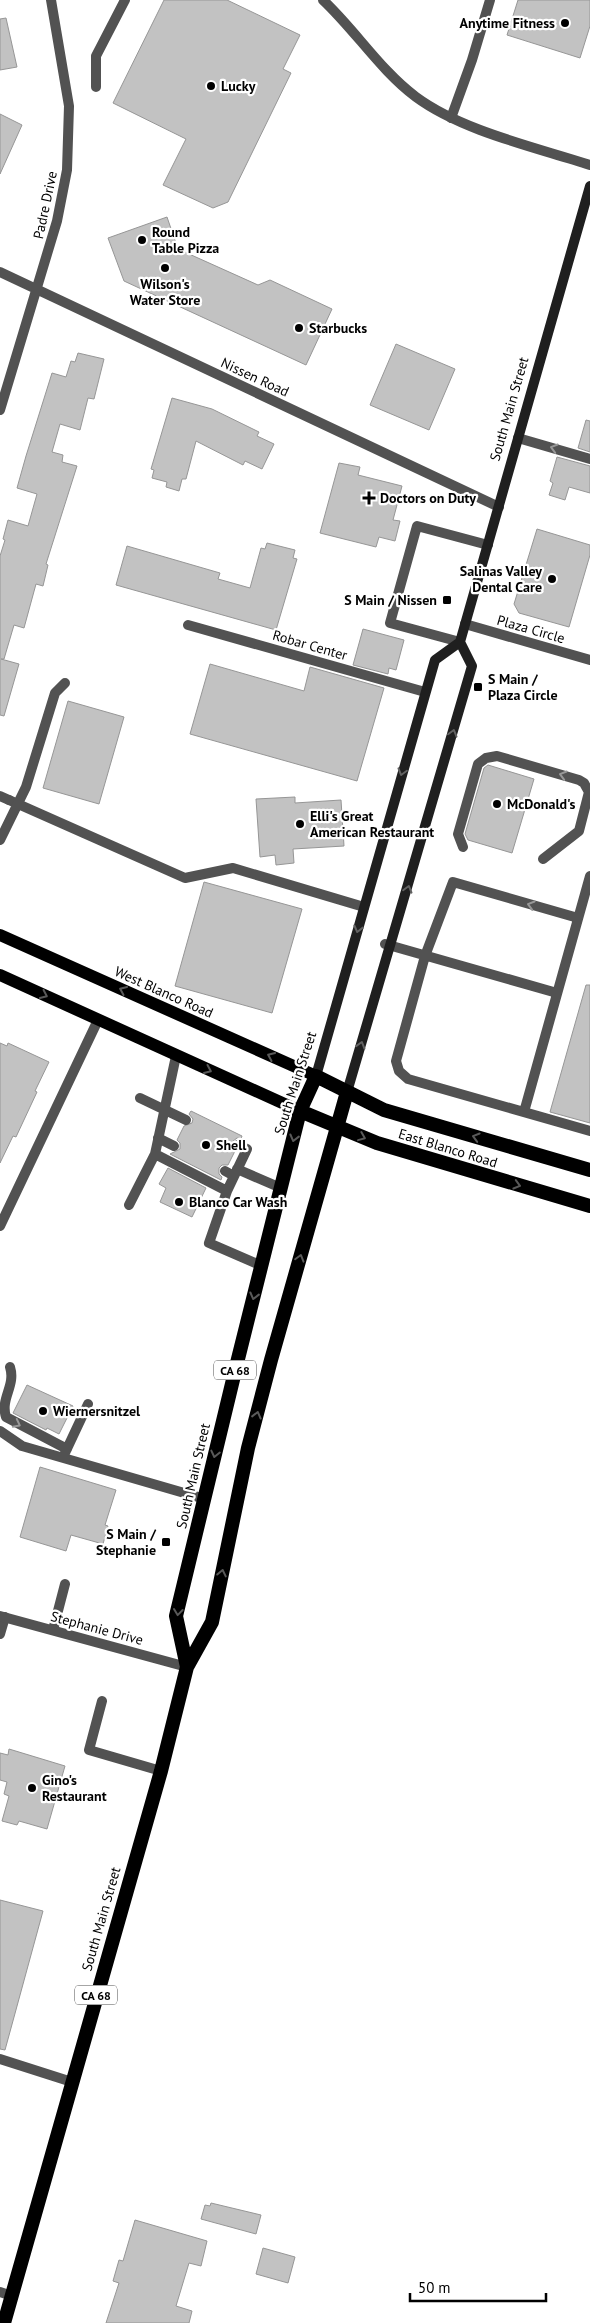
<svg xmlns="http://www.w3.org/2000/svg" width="590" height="2323" viewBox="0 0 590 2323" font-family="'PT Sans',sans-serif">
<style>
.building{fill:#c2c2c2;stroke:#969696}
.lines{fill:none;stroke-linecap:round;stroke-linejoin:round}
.service{stroke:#525252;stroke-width:10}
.minor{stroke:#525252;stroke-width:10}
.secondary{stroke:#1f1f1f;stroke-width:10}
.primary{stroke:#000;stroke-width:12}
.trunk{stroke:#000;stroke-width:14}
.oneway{stroke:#979797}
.oneway2{stroke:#626262}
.oneway3{stroke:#595959}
.poi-dot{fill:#000;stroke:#fff;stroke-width:2}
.labels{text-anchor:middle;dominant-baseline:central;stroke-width:4.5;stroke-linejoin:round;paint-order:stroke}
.shield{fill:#fff;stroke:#4c4c4c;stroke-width:1}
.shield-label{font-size:12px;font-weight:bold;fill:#000}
.poi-label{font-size:14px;font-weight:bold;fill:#000;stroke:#fff;text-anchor:start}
.street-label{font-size:14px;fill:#000;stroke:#fff}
</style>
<rect width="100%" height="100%" fill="#fff"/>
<path class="building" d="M 164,0 L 227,0 L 300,35 L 283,69 L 291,73 L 228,202 L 213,208 L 163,185 L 186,139 L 113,103 Z
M 518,0 L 590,0 L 590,26 L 580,58 L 507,35 Z
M 6,18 L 17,67 L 0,70 L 0,19 Z
M 0,114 L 22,125 L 0,174 Z
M 167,217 L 178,249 L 258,285 L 270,280 L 332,309 L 306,365 L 124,281 L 108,238 Z
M 396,344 L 455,369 L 429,430 L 370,405 Z
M 78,353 L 104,359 L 94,399 L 88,398 L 80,430 L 60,424 L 52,452 L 63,455 L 62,462 L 77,466 L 46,564 L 48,565 L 43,586 L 36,584 L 24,628 L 14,625 L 4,659 L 1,659 L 19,664 L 4,716 L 0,715 L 0,556 L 5,540 L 3,539 L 8,520 L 28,526 L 37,494 L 17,488 L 26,456 L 52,373 L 66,377 L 71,361 L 75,362 Z
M 172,398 L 212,409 L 259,432 L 257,436 L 274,444 L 262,469 L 245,461 L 243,465 L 196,441 L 186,479 L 182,479 L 179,491 L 166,487 L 167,482 L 152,478 L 154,470 L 151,469 Z
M 586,420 L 590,421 L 590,452 L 578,448 Z
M 557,457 L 590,466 L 590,493 L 569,487 L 565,500 L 549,495 L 553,483 L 550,481 Z
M 339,463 L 360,467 L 358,475 L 402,486 L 393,520 L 400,521 L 395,541 L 379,537 L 376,547 L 320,533 Z
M 537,529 L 590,545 L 590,555 L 569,627 L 519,613 L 514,604 Z
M 267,543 L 295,550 L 293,558 L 297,559 L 276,630 L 116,585 L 127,546 L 220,573 L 218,579 L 250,588 L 261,548 L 265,549 Z
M 363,629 L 404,640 L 396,670 L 389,668 L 388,674 L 353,665 Z
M 210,664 L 304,691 L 310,667 L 384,688 L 357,781 L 190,734 Z
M 68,701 L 124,717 L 99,804 L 43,788 Z
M 488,765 L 534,779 L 512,853 L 468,840 L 465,834 L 484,768 Z
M 295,797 L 295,803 L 341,800 L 344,846 L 293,849 L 294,863 L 276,865 L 275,855 L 260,857 L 256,799 Z
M 204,882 L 302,909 L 272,1013 L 175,986 Z
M 586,985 L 590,985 L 590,1123 L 550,1112 Z
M 0,1043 L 7,1046 L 8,1043 L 49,1062 L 35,1091 L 37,1092 L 16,1137 L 13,1136 L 0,1163 Z
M 191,1111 L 242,1136 L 241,1139 L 237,1138 L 232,1142 L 231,1146 L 235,1151 L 228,1165 L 222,1165 L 219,1168 L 219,1174 L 222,1177 L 221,1180 L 170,1154 L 180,1149 L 180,1143 L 177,1140 L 184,1126 L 192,1123 L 193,1119 L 189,1114 Z
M 168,1168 L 206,1188 L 192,1217 L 160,1202 L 166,1188 L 159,1184 Z
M 27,1385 L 73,1406 L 59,1434 L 47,1428 L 46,1430 L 13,1413 Z
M 40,1467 L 116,1490 L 105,1525 L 108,1526 L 103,1544 L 71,1535 L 66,1551 L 20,1537 Z
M 9,1749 L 65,1766 L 47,1829 L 19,1821 L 17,1825 L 2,1821 L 9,1796 L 4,1794 L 7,1782 L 0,1780 L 0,1753 L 8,1755 Z
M 0,1900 L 43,1911 L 5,2050 L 0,2049 Z
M 211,2203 L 261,2215 L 256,2234 L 201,2219 L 205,2205 L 210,2206 Z
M 135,2220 L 207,2241 L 201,2266 L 189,2263 L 176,2306 L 192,2311 L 189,2323 L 106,2323 L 119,2283 L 113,2281 L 119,2260 L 123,2261 Z
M 263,2248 L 295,2257 L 288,2283 L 256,2274 Z"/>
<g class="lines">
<path class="service" d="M 96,87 L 96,56 L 125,0
M 451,118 L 472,60 L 490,0
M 518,438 L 590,459
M 460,642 L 390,623 L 417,526 L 488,545
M 9,800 L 185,878 L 233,868 L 364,907
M 0,840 L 26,787 L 55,693 L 65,683
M 463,847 L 458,834 L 478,764 L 486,758 L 497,756 L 579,780 L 584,783 L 589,792 L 579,831 L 543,859
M 578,918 L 453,882 L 425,956 L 396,1061 L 399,1071 L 408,1079 L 590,1131
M 385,944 L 557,993
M 140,1098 L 186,1120
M 524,1112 L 590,876
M 158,1138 L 174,1146
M 155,1154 L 176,1056
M 237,1169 L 281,1188
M 225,1171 L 234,1176
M 227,1191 L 247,1149 L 238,1145
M 129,1205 L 155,1154 L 227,1191 L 209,1243 L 262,1266
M 0,1226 L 98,1020
M 10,1367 C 16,1386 0,1398 6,1417 L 67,1449
M 0,1431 L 22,1446 L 205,1499
M 65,1453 L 88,1404
M 53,1630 L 65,1584
M 0,1634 L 5,1617
M 102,1701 L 89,1750 L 161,1771
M 0,2059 L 72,2082
M 0,2292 L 12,2296"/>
<path class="minor" d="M 323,0 C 356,31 380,70 416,97 C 462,131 535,147 590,165
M 0,272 L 499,507
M 0,410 L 57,221 L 67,170 L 69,106 L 51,0
M 465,624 L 590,660
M 188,625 L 425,692
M 0,796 L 9,800
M 0,1616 L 187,1667"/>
<path class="secondary" d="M 316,1076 L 435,660 L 460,642 L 590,186
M 347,1092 L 472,666 L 460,642"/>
<path class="primary" d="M 0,935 L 316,1076
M 0,975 L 300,1111"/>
<path class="trunk" d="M 300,1111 L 377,1143 L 590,1206
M 187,1667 L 176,1616 L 237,1363 L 300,1111 L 316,1076 L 384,1110 L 590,1170
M 4,2323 L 161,1771 L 187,1667 L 212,1622 L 248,1448 L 271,1360 L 347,1092"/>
</g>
<defs><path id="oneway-chevron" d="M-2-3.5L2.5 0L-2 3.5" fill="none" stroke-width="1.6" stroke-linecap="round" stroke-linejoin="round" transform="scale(1.25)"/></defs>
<g class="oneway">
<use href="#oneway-chevron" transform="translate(554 448) rotate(-164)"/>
<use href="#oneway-chevron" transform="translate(563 775) rotate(-164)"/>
<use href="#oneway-chevron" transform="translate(531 905) rotate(-164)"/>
<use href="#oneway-chevron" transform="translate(17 1424) rotate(27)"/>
</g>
<g class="oneway2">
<use href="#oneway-chevron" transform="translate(453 733) rotate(-74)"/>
<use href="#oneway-chevron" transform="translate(402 772) rotate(106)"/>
<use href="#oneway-chevron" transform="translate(408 889) rotate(-74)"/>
<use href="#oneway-chevron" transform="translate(358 929) rotate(104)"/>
<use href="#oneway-chevron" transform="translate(361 1045) rotate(-73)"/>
</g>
<g class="oneway3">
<use href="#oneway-chevron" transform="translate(123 990) rotate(-156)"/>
<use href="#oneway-chevron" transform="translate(44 995) rotate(25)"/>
<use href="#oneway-chevron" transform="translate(271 1056) rotate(-156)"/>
<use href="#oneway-chevron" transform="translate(208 1070) rotate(24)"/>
<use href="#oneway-chevron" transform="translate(362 1137) rotate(22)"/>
<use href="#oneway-chevron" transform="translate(476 1137) rotate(-164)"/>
<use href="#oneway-chevron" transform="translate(294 1138) rotate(104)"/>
<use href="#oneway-chevron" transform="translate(517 1185) rotate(16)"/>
<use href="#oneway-chevron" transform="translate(300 1258) rotate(-74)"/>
<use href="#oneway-chevron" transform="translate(254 1296) rotate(104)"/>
<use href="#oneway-chevron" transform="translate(257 1415) rotate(-76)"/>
<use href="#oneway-chevron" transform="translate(215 1454) rotate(103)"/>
<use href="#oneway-chevron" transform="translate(222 1573) rotate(-78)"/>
<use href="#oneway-chevron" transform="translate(178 1612) rotate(97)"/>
</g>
<g class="poi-dot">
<circle cx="565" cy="23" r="5"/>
<circle cx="211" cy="86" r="5"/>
<circle cx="142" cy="240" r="5"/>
<circle cx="165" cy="268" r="5"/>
<circle cx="299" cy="328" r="5"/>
<path d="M366.5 490.5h5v5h5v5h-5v5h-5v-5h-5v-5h5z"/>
<circle cx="552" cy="579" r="5"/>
<rect x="442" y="595" width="10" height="10" rx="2.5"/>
<rect x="473" y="682" width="10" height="10" rx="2.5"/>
<circle cx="497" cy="804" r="5"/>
<circle cx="300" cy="824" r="5"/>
<circle cx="206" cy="1145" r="5"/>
<circle cx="179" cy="1202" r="5"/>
<circle cx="43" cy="1411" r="5"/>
<rect x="161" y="1537" width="10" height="10" rx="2.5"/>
<circle cx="32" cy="1788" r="5"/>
</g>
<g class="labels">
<g class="shield">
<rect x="214" y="1360.5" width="42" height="19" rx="4"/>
<rect x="75" y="1985.5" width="42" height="19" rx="4"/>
</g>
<g class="shield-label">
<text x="235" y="1370">CA 68</text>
<text x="96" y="1995">CA 68</text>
</g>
<g class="poi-label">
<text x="555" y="23" text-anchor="end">Anytime Fitness</text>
<text x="221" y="86">Lucky</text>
<text x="152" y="232">Round<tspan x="152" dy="16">Table Pizza</tspan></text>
<text x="165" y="284" text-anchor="middle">Wilson's<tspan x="165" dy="16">Water Store</tspan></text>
<text x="309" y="328">Starbucks</text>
<text x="380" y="498">Doctors on Duty</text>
<text x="542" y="571" text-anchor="end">Salinas Valley<tspan x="542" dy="16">Dental Care</tspan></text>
<text x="437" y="600" text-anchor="end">S Main / Nissen</text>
<text x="488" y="679">S Main /<tspan x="488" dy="16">Plaza Circle</tspan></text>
<text x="507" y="804">McDonald's</text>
<text x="310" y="816">Elli's Great<tspan x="310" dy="16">American Restaurant</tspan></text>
<text x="216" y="1145">Shell</text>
<text x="189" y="1202">Blanco Car Wash</text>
<text x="53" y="1411">Wiernersnitzel</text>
<text x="156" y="1534" text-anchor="end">S Main /<tspan x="156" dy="16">Stephanie</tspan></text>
<text x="42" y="1780">Gino's<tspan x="42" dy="16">Restaurant</tspan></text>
</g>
<g class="street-label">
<text transform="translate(45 205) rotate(-78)">Padre Drive</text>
<text transform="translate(255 377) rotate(25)">Nissen Road</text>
<text transform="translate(509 409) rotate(-74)">South Main Street</text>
<text transform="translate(531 629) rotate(16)">Plaza Circle</text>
<text transform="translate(310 645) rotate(16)">Robar Center</text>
<text transform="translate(164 992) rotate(24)">West Blanco Road</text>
<text transform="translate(295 1083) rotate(-72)">South Main Street</text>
<text transform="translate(448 1148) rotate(17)">East Blanco Road</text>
<text transform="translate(193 1476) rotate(-77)">South Main Street</text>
<text transform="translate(97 1628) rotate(15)">Stephanie Drive</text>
<text transform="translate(101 1919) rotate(-74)">South Main Street</text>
</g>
</g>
<path d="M410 2293v8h136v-8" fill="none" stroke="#000000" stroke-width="2.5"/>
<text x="418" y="2293" font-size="15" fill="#000000" stroke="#ffffff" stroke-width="4" paint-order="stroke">50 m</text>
</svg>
